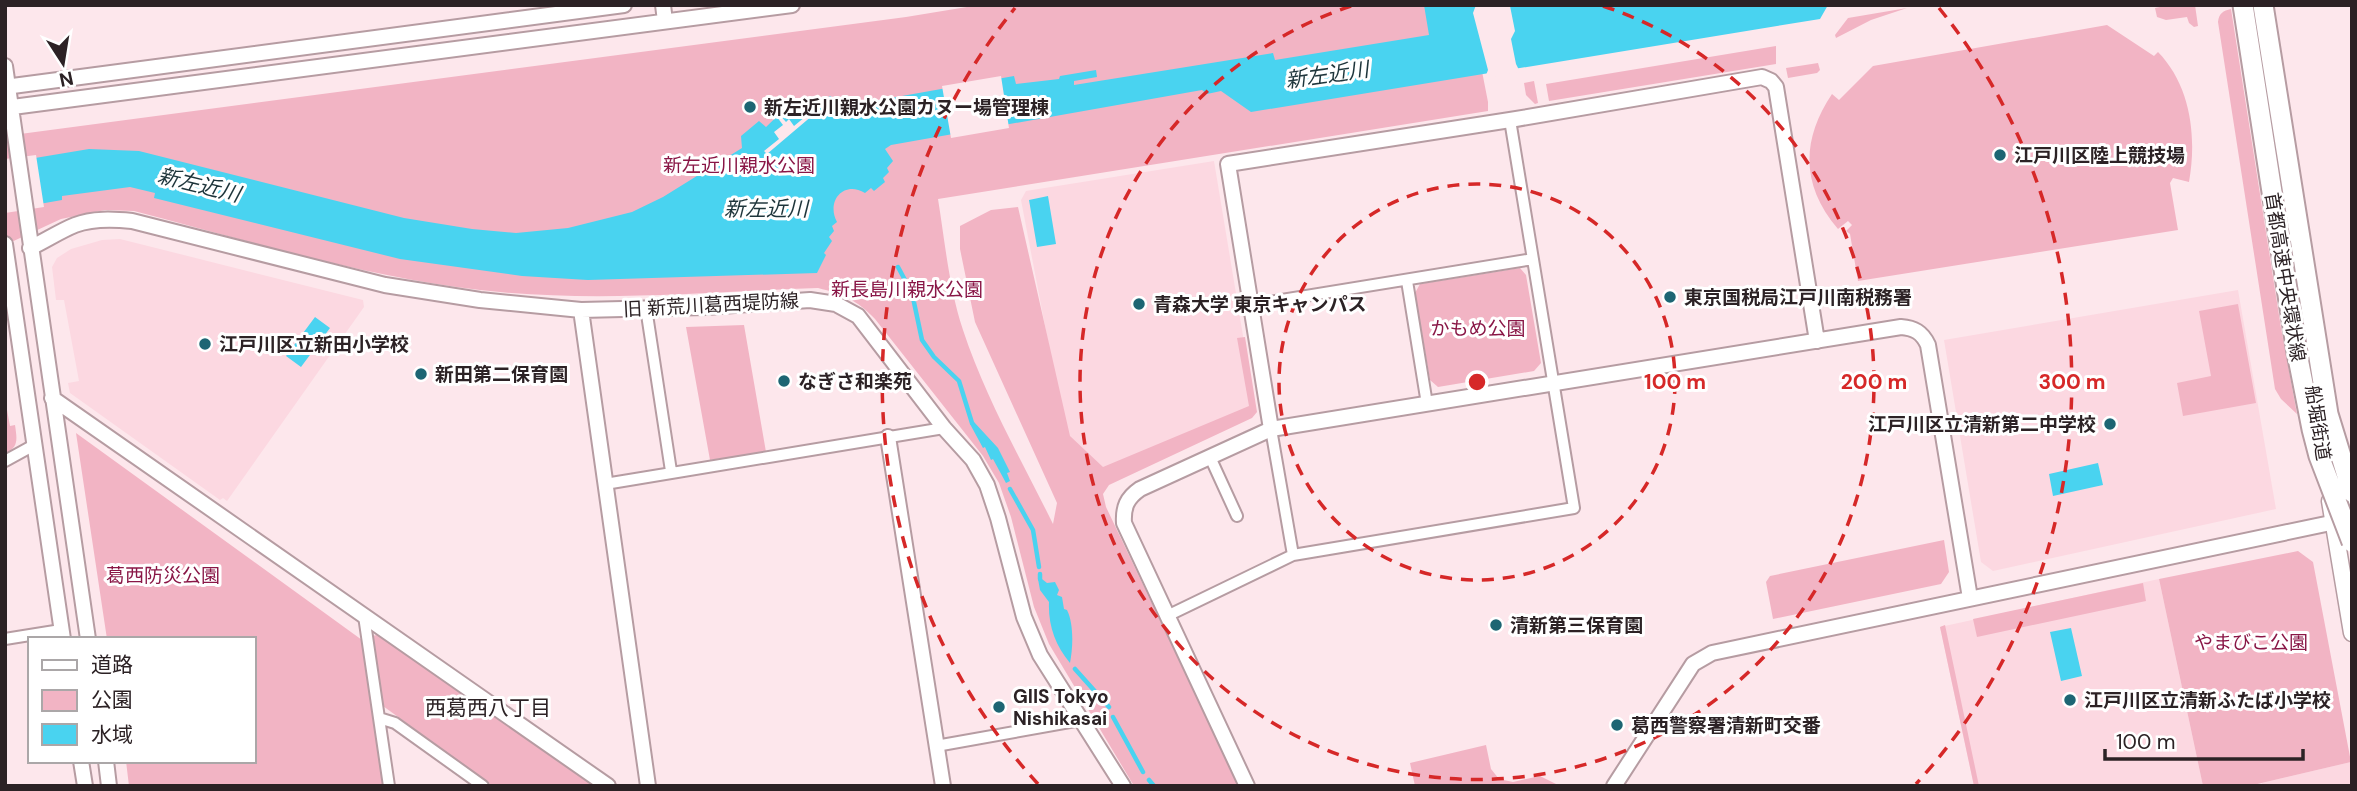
<svg xmlns="http://www.w3.org/2000/svg" width="2357" height="791" viewBox="0 0 2357 791" font-family="'DM Sans','Noto Sans JP',sans-serif">
<style>
.built{fill:#fcd8e1}
.green{fill:#f2b4c4}
.water{fill:#49d3f0}
.pier{fill:#fde7ec}
.lines{fill:none;stroke-linecap:round;stroke-linejoin:round}
.stream{stroke:#49d3f0;stroke-width:4.5}
.street-casing{stroke:#b69ca2;stroke-width:14}
.secondary-casing{stroke:#b69ca2;stroke-width:18}
.primary-casing{stroke:#b69ca2;stroke-width:19}
.street{stroke:#fff;stroke-width:10}
.secondary{stroke:#fff;stroke-width:14}
.primary{stroke:#fff;stroke-width:16}
.highway-bridge-casing{stroke:#b69ca2;stroke-width:23;stroke-linecap:butt}
.highway-bridge{stroke:#fff;stroke-width:19}
.ring{fill:none;stroke:#d62828;stroke-width:3.5;stroke-dasharray:12 9}
.poi-dot{fill:#1d6573;stroke:#fff;stroke-width:2.5}
.labels{text-anchor:middle;dominant-baseline:central;stroke-width:6;stroke-linejoin:round;paint-order:stroke}
.poi-label{font-size:19px;font-weight:bold;fill:#2c2225;stroke:#fff;text-anchor:start}
.park-label{font-size:19px;fill:#891646;stroke:#fff}
.street-label{font-size:19px;fill:#2c2225;stroke:#fff}
.water-label{font-size:21px;font-style:italic;fill:#1e353b;stroke:#fff}
.neighbourhood-label{font-size:21px;fill:#2c2225;stroke:#fff}
.centre{fill:#d62828;stroke:#fff;stroke-width:3.5}
.ring-label{font-size:21px;text-anchor:middle;font-weight:bold;fill:#d62828;stroke:#fff;stroke-width:6;stroke-linejoin:round;paint-order:stroke}
</style>
<rect width="100%" height="100%" fill="#fde7ec"/>
<path class="built" d="M 1214,161 L 1255,408 L 1102,472 L 1066,436 L 1021,200 L 1026,191 Z
M 120,239 L 363,300 L 364,307 L 227,501 L 223,498 L 220,500 L 70,393 L 68,383 L 79,381 L 64,300 L 56,300 L 52,267 L 57,258 L 71,249 L 102,240 Z
M 2238,290 L 2276,509 L 1993,571 L 1981,562 L 1944,340 Z
M 2159,579 L 2203,786 L 1974,786 L 1940,627 Z
M 2351,762 L 2352,786 L 2262,786 L 2262,783 Z"/>
<path class="green" d="M 979,5 L 1469,5 L 1488,102 L 1488,111 L 938,199 C 945,242 949,288 963,330 C 985,397 1022,461 1053,524 L 1057,503 L 975,322 L 960,249 L 960,226 L 991,210 L 1018,207 L 1070,436 L 1103,467 L 1249,406 L 1237,338 L 1245,337 L 1257,412 L 1252,418 L 1109,485 L 1103,494 L 1106,507 L 1239,786 L 1134,786 L 1049,644 L 1034,607 L 1011,517 L 999,483 L 983,456 L 875,319 C 857,300 843,294 818,288 C 705,292 592,303 480,290 C 362,276 248,241 134,211 L 105,210 L 61,219 L 5,245 L 5,136 L 906,17 Z
M 2169,5 L 2195,5 L 2198,26 L 2194,27 L 2189,23 L 2187,17 L 2166,20 L 2157,17 L 2155,8 Z
M 1907,8 L 1871,20 L 1836,38 L 1835,35 L 1848,18 Z
M 2231,9 L 2281,328 L 2297,414 L 2281,399 L 2275,389 L 2218,22 C 2219,13 2223,11 2231,9 Z
M 2107,25 L 2154,56 L 2158,52 C 2191,86 2197,137 2189,182 L 2173,178 L 2170,183 L 2178,230 L 1858,281 L 1850,234 L 1846,231 L 1852,225 L 1848,221 L 1838,229 C 1801,186 1801,140 1832,94 L 1839,100 L 1873,66 Z
M 1776,46 L 1776,64 L 1549,101 L 1546,84 Z
M 1818,63 L 1820,70 L 1817,73 L 1788,78 L 1786,68 Z
M 1534,81 L 1538,103 L 1535,104 L 1526,95 L 1524,83 Z
M 1520,268 L 1526,275 L 1541,363 L 1534,371 L 1438,387 L 1430,380 L 1415,293 L 1420,284 Z
M 2238,304 L 2256,403 L 2183,416 L 2177,383 L 2211,376 L 2199,311 Z
M 744,325 L 766,452 L 710,460 L 686,327 Z
M 5,399 L 10,426 L 15,425 C 17,439 19,447 5,454 Z
M 76,433 L 362,640 L 384,786 L 129,786 L 126,761 L 254,761 L 254,639 L 107,639 Z
M 1944,540 L 1949,572 L 1941,584 L 1773,619 L 1766,582 L 1770,576 Z
M 2298,551 L 2313,562 L 2351,762 L 2249,786 L 2203,786 L 2159,579 Z
M 2143,583 L 2146,601 L 1977,637 L 1973,619 Z
M 1945,625 L 1979,786 L 1974,786 L 1940,627 Z
M 377,635 L 600,786 L 493,786 L 383,706 L 372,636 Z
M 1486,745 L 1491,769 L 1499,779 L 1513,782 L 1540,776 L 1560,786 L 1415,786 L 1410,763 Z"/>
<path class="water" d="M 1424,5 L 1828,5 L 1820,19 L 1251,112 L 1221,91 L 1207,94 L 1202,90 L 891,145 L 885,149 L 893,161 L 887,168 L 889,172 L 883,178 L 885,182 L 874,191 L 871,188 L 865,193 C 843,180 826,202 837,222 L 832,226 L 834,231 L 829,237 L 832,241 L 824,253 L 826,255 L 817,273 L 588,280 L 522,276 L 400,259 L 154,198 L 155,193 L 130,187 L 62,196 L 62,200 L 5,210 L 5,163 L 89,149 L 139,151 L 404,218 L 472,229 L 516,233 L 568,228 L 632,212 L 663,197 L 742,148 L 741,136 L 759,121 L 766,127 L 792,102 L 798,110 L 812,98 L 819,105 L 830,96 L 846,106 L 1014,76 L 1016,84 L 1059,79 L 1060,76 L 1096,70 L 1097,77 L 1074,81 L 1074,85 L 1273,53 L 1275,60 L 1429,35 Z
M 1048,196 L 1056,244 L 1037,247 L 1029,200 Z
M 315,317 L 330,328 L 301,367 L 286,356 Z
M 974,422 L 998,448 L 1010,472 L 1007,473 L 1010,481 L 1006,483 L 993,459 L 991,460 L 985,447 L 983,448 L 970,424 Z
M 2098,463 L 2103,485 L 2053,496 L 2049,474 Z
M 1038,579 L 1042,579 L 1047,583 L 1055,582 L 1059,590 L 1057,595 L 1062,597 L 1064,609 L 1067,610 C 1074,624 1073,648 1070,663 C 1055,645 1048,625 1049,602 L 1040,590 Z
M 2071,628 L 2082,676 L 2061,681 L 2050,632 Z"/>
<path class="pier" d="M 1476,5 L 1510,6 L 1515,31 L 1511,39 L 1516,64 L 1520,72 L 1485,78 L 1488,70 L 1473,13 Z
M 1001,76 L 1009,128 L 951,138 L 942,86 Z
M 811,112 L 813,115 L 767,154 L 764,151 L 779,139 L 774,132 L 783,125 L 777,117 L 779,114 L 786,122 L 789,119 L 794,126 Z
M 36,155 L 44,207 L 5,213 L 5,159 Z"/>
<g class="lines">
<path class="stream" d="M 898,267 L 912,293 L 922,340 L 934,357 L 959,381 L 972,423
M 1010,489 L 1033,530 L 1039,567
M 1040,574 L 1040,579
M 1075,669 L 1109,707
M 1113,717 L 1143,772
M 1149,780 L 1154,786"/>
<g class="street-casing">
<path id="street" d="M 1407,281 L 1427,404
M 1250,305 L 1533,259
M 646,308 L 671,471
M 1271,429 L 1293,555
M 1210,457 L 1237,516
M 5,461 L 36,444
M 605,484 L 944,428
M 1169,615 L 1293,555 L 1574,508 L 1510,120
M 364,616 L 389,786
M 5,639 L 61,630
M 379,718 L 395,723 L 483,786
M 936,746 L 1081,720"/>
</g>
<g class="secondary-casing">
<path id="secondary" d="M 663,5 L 665,21
M 5,66 L 88,639
M 5,87 L 624,5
M 5,108 L 792,5
M 5,244 L 63,639
M 30,248 C 45,241 60,231 75,225 C 93,218 113,219 132,221 L 385,285 L 480,300 L 581,310 L 706,307 L 810,300 L 836,304 L 858,316 L 944,428 L 973,460 L 987,485 L 998,518 L 1024,617 L 1040,655 L 1123,786
M 581,310 L 648,786
M 52,398 L 608,786
M 1271,429 L 1228,164 L 1510,120 L 1762,77 L 1771,81 L 1776,87 L 1817,341
M 888,437 L 943,786
M 81,761 L 85,786
M 106,761 L 109,786
M 1247,786 L 1124,523 C 1123,507 1127,498 1140,489 L 1271,429 L 1901,327 C 1914,328 1922,332 1928,345 L 1970,598
M 1614,786 L 1693,664 L 1712,653 L 2345,520"/>
</g>
<g class="primary-casing">
<path id="primary" d="M 2347,481 L 2352,508
M 2330,501 L 2352,633"/>
</g>
<use href="#street" class="street"/>
<use href="#secondary" class="secondary"/>
<use href="#primary" class="primary"/>
<g class="highway-bridge-casing">
<path id="highway-bridge" d="M 2243,5 L 2297,353 L 2312,429 L 2319,456 L 2352,542
M 2263,5 L 2328,414 L 2352,492"/>
</g>
<use href="#highway-bridge" class="highway-bridge"/>
</g>
<g class="ring">
<circle cx="1477" cy="382" r="198"/>
<path d="M1603 6A397 397 0 1 1 1351 6"/>
<path d="M1038 784A595 595 0 0 1 1015 8M1939 8A595 595 0 0 1 1916 784"/>
</g>
<g class="poi-dot">
<circle cx="750" cy="107" r="7"/>
<circle cx="2000" cy="155" r="7"/>
<circle cx="1670" cy="297" r="7"/>
<circle cx="1139" cy="304" r="7"/>
<circle cx="205" cy="344" r="7"/>
<circle cx="421" cy="374" r="7"/>
<circle cx="784" cy="381" r="7"/>
<circle cx="2110" cy="424" r="7"/>
<circle cx="1496" cy="625" r="7"/>
<circle cx="2070" cy="700" r="7"/>
<circle cx="999" cy="707" r="7"/>
<circle cx="1617" cy="725" r="7"/>
</g>
<g class="labels">
<g class="poi-label">
<text x="764" y="107">新左近川親水公園カヌー場管理棟</text>
<text x="2014" y="155">江戸川区陸上競技場</text>
<text x="1684" y="297">東京国税局江戸川南税務署</text>
<text x="1153" y="304">青森大学 東京キャンパス</text>
<text x="219" y="344">江戸川区立新田小学校</text>
<text x="435" y="374">新田第二保育園</text>
<text x="798" y="381">なぎさ和楽苑</text>
<text x="2096" y="424" text-anchor="end">江戸川区立清新第二中学校</text>
<text x="1510" y="625">清新第三保育園</text>
<text x="1013" y="696">GIIS Tokyo<tspan x="1013" dy="22">Nishikasai</tspan></text>
<text x="2084" y="700">江戸川区立清新ふたば小学校</text>
<text x="1631" y="725">葛西警察署清新町交番</text>
</g>
<g class="park-label">
<text x="739" y="165">新左近川親水公園</text>
<text x="907" y="289">新長島川親水公園</text>
<text x="1478" y="328">かもめ公園</text>
<text x="163" y="575">葛西防災公園</text>
<text x="2251" y="642">やまびこ公園</text>
</g>
<g class="street-label">
<text transform="translate(2285 277) rotate(81)">首都高速中央環状線</text>
<text transform="translate(711 305) rotate(-3)">旧 新荒川葛西堤防線</text>
<text transform="translate(2318 423) rotate(81)">船堀街道</text>
</g>
<g class="water-label">
<text transform="translate(1327 75) rotate(-8)">新左近川</text>
<text transform="translate(199 185) rotate(14)">新左近川</text>
<text x="766" y="209">新左近川</text>
</g>
<g class="neighbourhood-label">
<text x="488" y="708">西葛西八丁目</text>
</g>
</g>
<circle cx="1477" cy="382" r="10" class="centre"/>
<g class="ring-label">
<text x="1675" y="389">100 m</text>
<text x="1874" y="389">200 m</text>
<text x="2072" y="389">300 m</text>
</g>
<rect width="2357" height="791" fill="none" stroke="#2c2225" stroke-width="14"/>
<rect x="28" y="637" width="228" height="126" fill="#ffffff" stroke="#aba7a8" stroke-width="2"/>
<rect x="42" y="660" width="35" height="10" fill="#ffffff" stroke="#aba7a8" stroke-width="2"/>
<text x="91" y="672" font-size="21" fill="#2c2225">道路</text>
<rect x="42" y="690" width="35" height="21" fill="#f2b4c4" stroke="#aba7a8" stroke-width="2"/>
<text x="91" y="707" font-size="21" fill="#2c2225">公園</text>
<rect x="42" y="724" width="35" height="21" fill="#49d3f0" stroke="#aba7a8" stroke-width="2"/>
<text x="91" y="742" font-size="21" fill="#2c2225">水域</text>
<g transform="translate(63 63) rotate(168)" stroke="#ffffff" stroke-width="5" paint-order="stroke">
<path d="M0-5L12 26L0 18L-12 26Z" fill="#2c2225"/>
<text y="-10" font-size="19" font-weight="bold" text-anchor="middle" fill="#2c2225">N</text>
</g>
<path d="M2105 749v10h198v-10" fill="none" stroke="#2c2225" stroke-width="3.5"/>
<text x="2116" y="749" font-size="21" fill="#2c2225" stroke="#ffffff" stroke-width="5" paint-order="stroke">100 m</text>
</svg>
